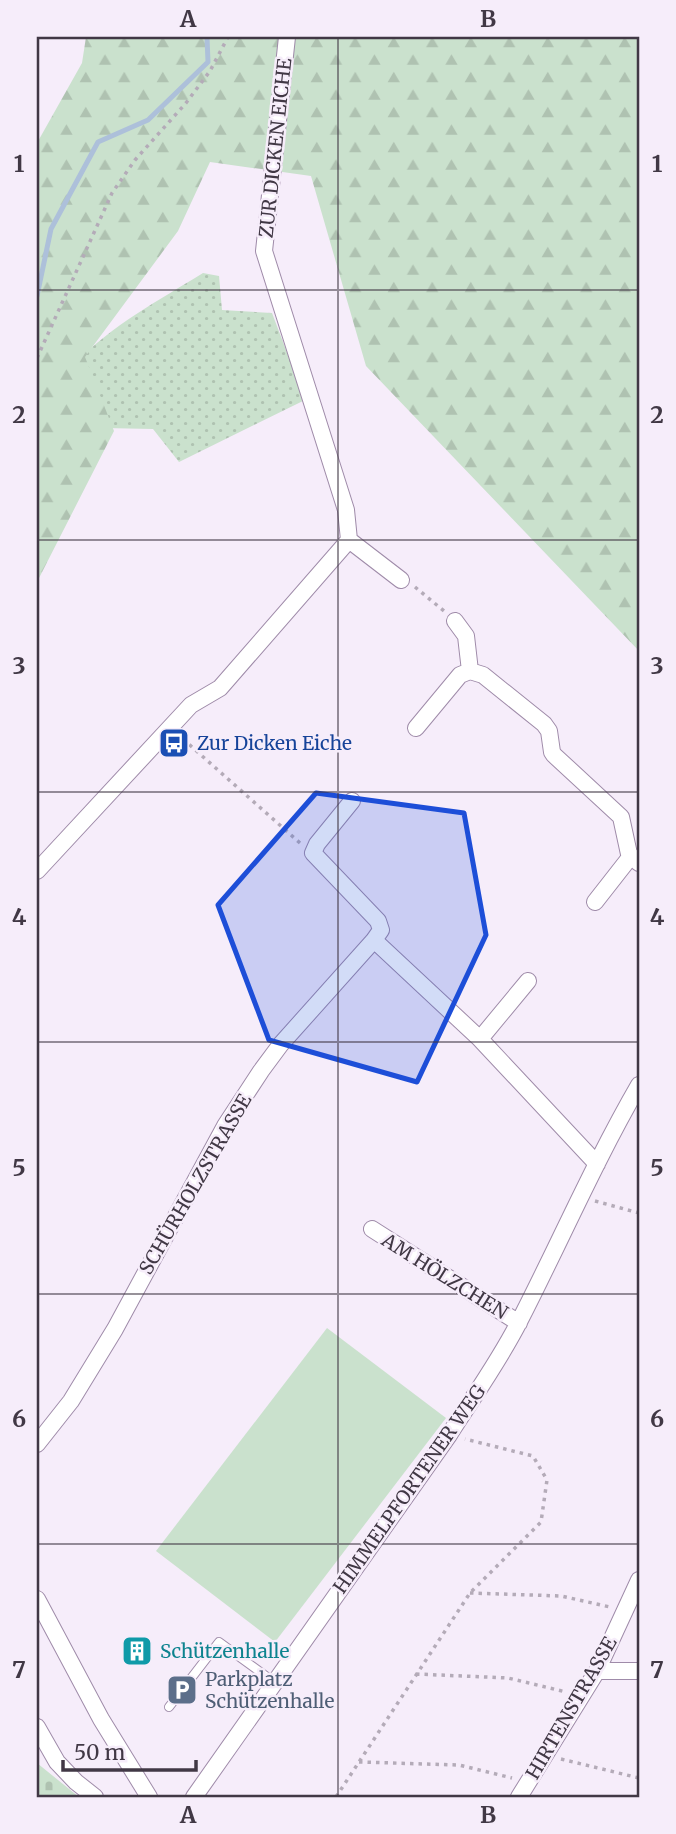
<svg xmlns="http://www.w3.org/2000/svg" width="676" height="1834" viewBox="0 0 676 1834" font-family="Merriweather,serif">
<style>
.grass{fill:url(#grass-dots)}
.forest{fill:url(#forest-firs)}
.cemetery{fill:url(#cemetery-stones)}
.green{fill:#cae1cd}
.lines{fill:none;stroke-linecap:round;stroke-linejoin:round}
.stream{stroke:#adc0da;stroke-width:5}
.service-casing{stroke:#9f8ba9;stroke-width:10}
.minor-casing{stroke:#9f8ba9;stroke-width:18}
.path{stroke:#b4abb8;stroke-width:3.5;stroke-dasharray:3.5 5;stroke-linecap:butt}
.service{stroke:#fff;stroke-width:8}
.minor{stroke:#fff;stroke-width:16}
.marked{fill:#1d4ed8;fill-opacity:0.2;stroke:#1d4ed8;stroke-width:5;stroke-linejoin:round}
.grid{fill:none;stroke:#413845;stroke-width:2;stroke-opacity:0.55}
.labels{text-anchor:middle;dominant-baseline:central;stroke-width:5;stroke-linejoin:round;paint-order:stroke}
.street-label{font-size:19px;fill:#413845;stroke:#f6edfa}
.transit-label{font-size:19px;fill:#164399;stroke:#f6edfa;text-anchor:start}
.culture-label{font-size:19px;fill:#0d838f;stroke:#f6edfa;text-anchor:start}
.service-label{font-size:19px;fill:#4e5e75;stroke:#f6edfa;text-anchor:start}
.neatline{fill:none;stroke:#413845;stroke-width:2.5}
.grid-label{font-size:23px;text-anchor:middle;font-weight:bold;fill:#413845}
</style>
<defs>
<pattern id="grass-dots" width="8" height="8" patternUnits="userSpaceOnUse" patternTransform="scale(1.75)"><rect width="8" height="8" fill="#cae1cd"/><path d="M2 2h.1M6 6h.1" fill="none" stroke="#afc2b1" stroke-width="1.8" stroke-linecap="round"/></pattern>
<pattern id="forest-firs" width="22" height="20" patternUnits="userSpaceOnUse" patternTransform="scale(1.75)"><rect width="22" height="20" fill="#cae1cd"/><path d="M5 1l3.5 6h-7zM16 11l3.5 6h-7z" fill="#afc2b1"/></pattern>
<pattern id="cemetery-stones" width="16" height="16" patternUnits="userSpaceOnUse" patternTransform="scale(1.75)"><rect width="16" height="16" fill="#cae1cd"/><path d="M2 7V4a2 2 0 0 1 4 0v3zM10 15v-3a2 2 0 0 1 4 0v3z" fill="#afc2b1"/></pattern>
</defs>
<rect width="100%" height="100%" fill="#f6edfa"/>
<path class="grass" d="M 203,273 L 219,276 L 222,310 L 272,313 L 305,400 L 179,462 L 153,429 L 103,428 L 76,363 C 113,324 158,301 203,273 Z"/>
<path class="forest" d="M 86,37 L 639,37 L 639,651 L 366,366 L 311,176 L 210,162 L 178,231 L 85,357 L 114,431 L 37,582 L 37,143 L 82,63 Z"/>
<path class="cemetery" d="M 37,1763 L 79,1797 L 37,1797 Z"/>
<path class="green" d="M 327,1328 L 446,1418 L 275,1642 L 156,1551 Z"/>
<g class="lines">
<path class="stream" d="M 37,296 L 51,229 L 98,142 L 148,120 L 208,62 L 207,37"/>
<g class="service-casing">
<path id="service" d="M 169,1707 L 219,1642 L 274,1682"/>
</g>
<g class="minor-casing">
<path id="minor" d="M 349,540 L 401,580
M 455,621 L 466,636 L 470,671
M 416,728 L 460,675 L 470,671 L 483,675 L 544,724 L 549,731 L 552,752 L 554,755 L 621,817 L 629,854 L 639,863
M 352,801 L 317,844 L 313,853 L 378,921 L 381,930 L 374,940
M 37,871 L 191,705 L 220,688 L 349,540 L 346,510 L 264,251 L 287,37
M 595,902 L 631,856
M 480,1039 L 528,981
M 372,1229 L 519,1323
M 37,1444 L 71,1401 L 115,1329 L 225,1126 L 261,1071 L 281,1044 L 374,940 L 480,1039 L 597,1164
M 37,1599 L 101,1719 L 149,1797
M 597,1671 L 639,1671
M 37,1727 L 57,1762 L 76,1782 L 95,1797
M 194,1797 L 449,1435 C 473,1397 500,1360 520,1320 C 560,1242 595,1161 639,1085
M 519,1797 L 597,1671 L 639,1580"/>
</g>
<path class="path" d="M 37,358 L 112,193 L 135,160 L 186,103 L 210,71 L 228,37
M 415,587 L 444,611
M 183,739 L 300,843
M 595,1201 L 639,1213
M 470,1593 L 561,1596 L 610,1607
M 416,1674 L 508,1678 L 566,1692
M 561,1759 L 639,1778
M 359,1762 L 459,1765 L 512,1778
M 336,1797 L 470,1593 L 541,1522 L 547,1480 L 533,1456 L 465,1439"/>
<use href="#service" class="service"/>
<use href="#minor" class="minor"/>
</g>
<path class="marked" d="M 316,793 L 464,813 L 486,935 L 417,1082 L 269,1040 L 218,905 Z"/>
<path class="grid" d="M 338,37 L 338,1797M 37,290 L 639,290M 37,540 L 639,540M 37,792 L 639,792M 37,1042 L 639,1042M 37,1294 L 639,1294M 37,1544 L 639,1544"/>
<defs>
<g id="bus-square" transform="scale(1.575)"><rect x="-9" y="-9" width="18" height="18" rx="4" fill="#1a4fb4" stroke="#f6edfa"/><path d="M-5-6H5V4H4V6H2V4H-2V6H-4V4H-5ZM-3.5-4V0h7V-4ZM-3.5 1.2v1.5H-2V1.2ZM2 1.2v1.5H3.5V1.2Z" fill="#fff"/></g>
<g id="building-square" transform="scale(1.575)"><rect x="-9" y="-9" width="18" height="18" rx="4" fill="#0f9aa8" stroke="#f6edfa"/><path d="M-4-6H4V6H1V3H-1V6H-4ZM-2.5-4.3h1.7v1.8h-1.7ZM.8-4.3h1.7v1.8H.8ZM-2.5-1h1.7V.8h-1.7ZM.8-1h1.7V.8H.8Z" fill="#fff"/></g>
<g id="parking-square" transform="scale(1.575)"><rect x="-9" y="-9" width="18" height="18" rx="4" fill="#5c6f8a" stroke="#f6edfa"/><path d="M-3.5-5.5H1a3.5 3.5 0 0 1 0 7H-1V5.5H-3.5ZM-1-3.4V-.6H.8a1.4 1.4 0 0 0 0-2.8Z" fill="#fff"/></g>
</defs>
<g fill-rule="evenodd">
<use href="#bus-square" x="174" y="743"/>
<use href="#building-square" x="137" y="1651"/>
<use href="#parking-square" x="182" y="1690"/>
</g>
<g class="labels">
<g class="street-label">
<text transform="translate(275 148) rotate(-84)">ZUR DICKEN EICHE</text>
<text transform="translate(195 1184) rotate(-60)">SCHÜRHOLZSTRASSE</text>
<text transform="translate(445 1276) rotate(32)">AM HÖLZCHEN</text>
<text transform="translate(409 1489) rotate(-55)">HIMMELPFORTENER WEG</text>
<text transform="translate(571 1708) rotate(-60)">HIRTENSTRASSE</text>
</g>
<g class="transit-label">
<text x="197" y="743">Zur Dicken Eiche</text>
</g>
<g class="culture-label">
<text x="160" y="1651">Schützenhalle</text>
</g>
<g class="service-label">
<text x="205" y="1679">Parkplatz<tspan x="205" dy="22">Schützenhalle</tspan></text>
</g>
</g>
<rect width="676" height="1834" fill="none" stroke="#f6edfa" stroke-width="77"/>
<path d="M63 1760v10h133v-10" fill="none" stroke="#413845" stroke-width="3.5"/>
<text x="74" y="1760" font-size="21" fill="#413845" stroke="#f6edfa" stroke-width="5" paint-order="stroke">50 m</text>
<rect x="38" y="38" width="600" height="1758" class="neatline"/>
<g class="grid-label">
<text x="188" y="27">A</text>
<text x="488" y="27">B</text>
<text x="19" y="172">1</text>
<text x="657" y="172">1</text>
<text x="19" y="423">2</text>
<text x="657" y="423">2</text>
<text x="19" y="674">3</text>
<text x="657" y="674">3</text>
<text x="19" y="925">4</text>
<text x="657" y="925">4</text>
<text x="19" y="1176">5</text>
<text x="657" y="1176">5</text>
<text x="19" y="1427">6</text>
<text x="657" y="1427">6</text>
<text x="19" y="1678">7</text>
<text x="657" y="1678">7</text>
<text x="188" y="1823">A</text>
<text x="488" y="1823">B</text>
</g>
</svg>
